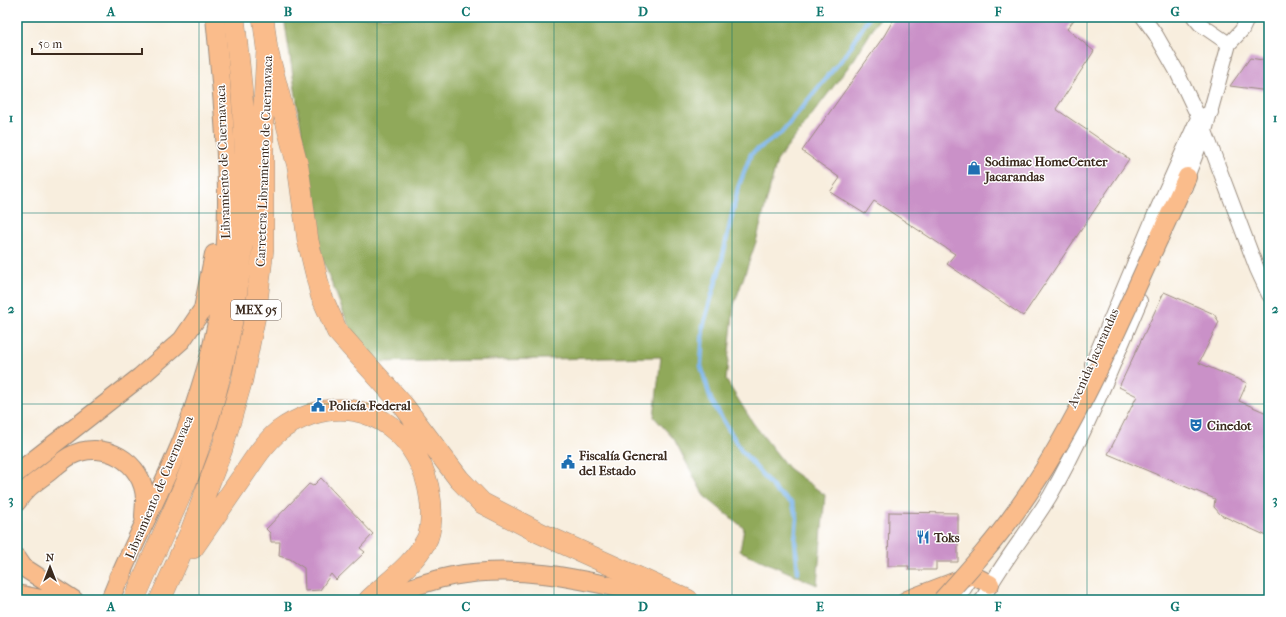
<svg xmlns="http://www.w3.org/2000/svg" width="1286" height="617" viewBox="0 0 1286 617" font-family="'IM FELL French Canon',serif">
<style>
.forest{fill:#90a95a;stroke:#666a3c}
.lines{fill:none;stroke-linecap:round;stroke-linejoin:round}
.stream{stroke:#78b3e9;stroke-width:4.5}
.building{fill:#ca91c8}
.minor-casing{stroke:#9a8c7e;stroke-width:16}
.major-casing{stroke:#9a8c7e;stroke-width:20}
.highway-casing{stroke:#9a8c7e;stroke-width:22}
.minor{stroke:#fff;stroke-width:14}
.major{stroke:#fabc8b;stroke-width:18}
.highway{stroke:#fabc8b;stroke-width:21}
.major-bridge-casing{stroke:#9a8c7e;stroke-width:20;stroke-linecap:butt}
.major-bridge{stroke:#fabc8b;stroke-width:18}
.grid{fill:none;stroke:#0f766e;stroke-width:1;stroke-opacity:0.55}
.labels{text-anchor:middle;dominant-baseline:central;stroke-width:3;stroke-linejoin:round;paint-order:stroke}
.shield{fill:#fff;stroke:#766a62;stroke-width:1}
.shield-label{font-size:12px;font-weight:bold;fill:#3b2a1e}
.street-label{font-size:13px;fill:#3b2a1e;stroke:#fff}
.poi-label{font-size:13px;font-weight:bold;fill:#3b2a1e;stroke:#fff;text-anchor:start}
.neatline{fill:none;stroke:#0f766e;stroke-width:1.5}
.grid-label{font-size:13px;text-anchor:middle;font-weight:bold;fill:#0f766e}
</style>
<rect width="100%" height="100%" fill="#fff"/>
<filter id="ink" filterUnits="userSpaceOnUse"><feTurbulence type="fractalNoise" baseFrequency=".025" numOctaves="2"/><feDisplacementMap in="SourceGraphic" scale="8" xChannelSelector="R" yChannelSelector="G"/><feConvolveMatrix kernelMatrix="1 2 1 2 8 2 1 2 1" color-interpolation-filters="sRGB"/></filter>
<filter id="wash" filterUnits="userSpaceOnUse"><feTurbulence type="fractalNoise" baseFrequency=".012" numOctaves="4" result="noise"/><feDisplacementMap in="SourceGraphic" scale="16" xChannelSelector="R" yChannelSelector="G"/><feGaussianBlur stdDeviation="0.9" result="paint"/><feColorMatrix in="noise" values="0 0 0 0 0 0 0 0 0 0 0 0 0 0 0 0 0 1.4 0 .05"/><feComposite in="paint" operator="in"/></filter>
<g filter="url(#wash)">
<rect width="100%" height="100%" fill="#f8eede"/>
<path class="forest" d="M 284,17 L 880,17 L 855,58 L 777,161 L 756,242 L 734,305 L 726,380 L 753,423 L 788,468 L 825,495 L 817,585 L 740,551 L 744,528 L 704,496 L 674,439 L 654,417 L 661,357 L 374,362 L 348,324 L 320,253 Z"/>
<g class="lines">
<path class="stream" d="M 798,572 L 795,540 L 797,518 L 792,503 L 777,492 L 741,450 L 711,400 L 701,366 L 703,326 L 721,264 L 738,188 L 751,154 L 781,133 L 846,54 L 869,17"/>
</g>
<g id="blocks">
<path class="building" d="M 895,17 L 1076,17 L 1067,29 L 1094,51 L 1056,109 L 1129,159 L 1023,316 L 947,264 L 955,254 L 874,201 L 865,214 L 830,192 L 840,178 L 802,151 L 884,36 Z
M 1250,58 L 1269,61 L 1269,91 L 1230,86 Z
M 1164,292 L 1214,314 L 1219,322 L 1199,363 L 1247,383 L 1239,401 L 1269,414 L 1269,437 L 1264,448 L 1269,450 L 1269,537 L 1221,515 L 1214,507 L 1215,499 L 1108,454 L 1137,396 L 1119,387 Z
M 321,478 L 373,534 L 360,548 L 365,552 L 336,580 L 331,574 L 320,590 L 305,591 L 304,568 L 290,559 L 279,556 L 280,542 L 271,542 L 270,533 L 266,529 L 309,484 L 313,486 Z
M 889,512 L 958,513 L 958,562 L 936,562 L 936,570 L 908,570 L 909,566 L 888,566 Z"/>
</g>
</g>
<g filter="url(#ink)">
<use href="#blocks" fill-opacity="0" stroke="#9a8c7e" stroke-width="1"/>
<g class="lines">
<g class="minor-casing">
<path id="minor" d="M 1143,17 L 1156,35 L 1176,70 L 1205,131 L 1257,269 L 1269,295
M 1194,17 L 1200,24 L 1229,44
M 1185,187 L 1187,177 L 1205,131 L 1229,44 L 1242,30 L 1248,17
M 1092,364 L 1155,214 L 1198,118 L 1211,112
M 957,600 L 974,573
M 982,600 C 1001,563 1029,531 1050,496 C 1086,434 1112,366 1140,301"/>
</g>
<g class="major-casing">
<path id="major" d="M 1159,238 L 1187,177
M 17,473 L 140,377 L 182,340 L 203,309 L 214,254
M 17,502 C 24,490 34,483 45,475 C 53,469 61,461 70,456 C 103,438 144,462 145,499 C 145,505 144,512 144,518
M 17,558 L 23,567 L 74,600
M 120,576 C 140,530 164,485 183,438 C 192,416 199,392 206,369 C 239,255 226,133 215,17
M 17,594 L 46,600
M 110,600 L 119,578
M 377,600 C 402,591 426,581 452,576 C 529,562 598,584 673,600
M 907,600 L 972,575 L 990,584"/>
</g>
<g class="highway-casing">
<path id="highway" d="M 267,49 L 298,167 L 308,241 L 321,295 L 337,331 L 403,405 L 459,479 L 482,503 L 540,533 L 688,600
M 193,548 C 209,525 224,503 240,480 C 252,463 263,444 279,431 C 288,424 301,418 312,414 C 371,395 422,438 430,497 C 432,508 432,531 426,541 C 413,565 388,582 369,600
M 119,578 L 120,576
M 134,600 C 156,547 183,496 201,441 C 229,357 245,266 245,177 C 246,124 240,70 234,17
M 160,600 L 191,531 L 222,449 L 242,380 L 256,311 L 263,249 L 263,122 L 267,49 L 263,17"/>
</g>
<use href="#minor" class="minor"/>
<use href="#major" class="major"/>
<use href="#highway" class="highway"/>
<g class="major-bridge-casing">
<path id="major-bridge" d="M 942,600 C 969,570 996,540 1019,507 C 1078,424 1117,330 1159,238"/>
</g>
<use href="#major-bridge" class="major-bridge"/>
</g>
</g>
<path class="grid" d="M 199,17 L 199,600M 377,17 L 377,600M 554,17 L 554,600M 732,17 L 732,600M 909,17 L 909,600M 1087,17 L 1087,600M 17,213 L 1269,213M 17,404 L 1269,404"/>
<defs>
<g id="shop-bare" transform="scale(1.08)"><path d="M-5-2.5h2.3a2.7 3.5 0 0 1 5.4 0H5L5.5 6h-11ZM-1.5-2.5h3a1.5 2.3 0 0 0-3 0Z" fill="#1f6fb2" stroke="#fff" stroke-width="2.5" paint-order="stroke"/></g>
<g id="civic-bare" transform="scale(1.08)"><path d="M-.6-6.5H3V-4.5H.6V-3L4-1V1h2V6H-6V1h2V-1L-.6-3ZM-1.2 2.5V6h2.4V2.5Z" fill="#1f6fb2" stroke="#fff" stroke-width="2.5" paint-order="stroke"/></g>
<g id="theatre-bare" transform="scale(1.08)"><path d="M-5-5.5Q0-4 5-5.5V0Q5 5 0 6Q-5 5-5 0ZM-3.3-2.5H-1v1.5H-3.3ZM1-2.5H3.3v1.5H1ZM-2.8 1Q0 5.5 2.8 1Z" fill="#1f6fb2" stroke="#fff" stroke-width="2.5" paint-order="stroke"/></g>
<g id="restaurant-bare" transform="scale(1.08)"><path d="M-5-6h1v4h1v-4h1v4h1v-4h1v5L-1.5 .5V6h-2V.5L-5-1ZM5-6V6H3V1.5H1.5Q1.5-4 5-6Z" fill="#1f6fb2" stroke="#fff" stroke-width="2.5" paint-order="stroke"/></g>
</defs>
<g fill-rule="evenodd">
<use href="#shop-bare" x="974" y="168"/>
<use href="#civic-bare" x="318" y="405"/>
<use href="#theatre-bare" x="1196" y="425"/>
<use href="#civic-bare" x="568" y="462"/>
<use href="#restaurant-bare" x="923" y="537"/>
</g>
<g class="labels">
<rect class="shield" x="231" y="300" width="50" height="20" rx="3"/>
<g class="shield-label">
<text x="256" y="310">MEX 95</text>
</g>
<g class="street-label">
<text transform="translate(264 161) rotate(-88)">Carretera Libramiento de Cuernavaca</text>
<text transform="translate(223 162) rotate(-92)">Libramiento de Cuernavaca</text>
<text transform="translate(1093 358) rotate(-66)">Avenida Jacarandas</text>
<text transform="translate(159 487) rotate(-67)">Libramiento de Cuernavaca</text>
</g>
<g class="poi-label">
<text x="985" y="161">Sodimac HomeCenter<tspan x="985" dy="15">Jacarandas</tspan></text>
<text x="329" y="405">Policía Federal</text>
<text x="1207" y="425">Cinedot</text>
<text x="579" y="455">Fiscalía General<tspan x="579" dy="15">del Estado</tspan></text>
<text x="934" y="537">Toks</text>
</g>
</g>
<rect width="1286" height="617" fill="none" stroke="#fff" stroke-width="44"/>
<g transform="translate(50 567)" stroke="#ffffff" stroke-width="3" paint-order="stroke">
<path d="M0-3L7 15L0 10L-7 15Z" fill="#3b2a1e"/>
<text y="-6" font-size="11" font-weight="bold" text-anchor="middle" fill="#3b2a1e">N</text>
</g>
<path d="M32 48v6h110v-6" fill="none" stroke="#3b2a1e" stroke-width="2"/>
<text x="38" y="48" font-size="12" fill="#3b2a1e" stroke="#ffffff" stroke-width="3" paint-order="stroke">50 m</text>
<rect x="22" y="22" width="1242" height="573" class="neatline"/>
<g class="grid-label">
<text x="111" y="16">A</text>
<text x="288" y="16">B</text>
<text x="466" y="16">C</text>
<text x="643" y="16">D</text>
<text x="820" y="16">E</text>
<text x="998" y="16">F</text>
<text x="1175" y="16">G</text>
<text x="11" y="122">1</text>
<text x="1275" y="122">1</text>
<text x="11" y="313">2</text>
<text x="1275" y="313">2</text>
<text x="11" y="504">3</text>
<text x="1275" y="504">3</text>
<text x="111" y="611">A</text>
<text x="288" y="611">B</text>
<text x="466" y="611">C</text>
<text x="643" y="611">D</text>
<text x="820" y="611">E</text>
<text x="998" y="611">F</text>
<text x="1175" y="611">G</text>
</g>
</svg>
